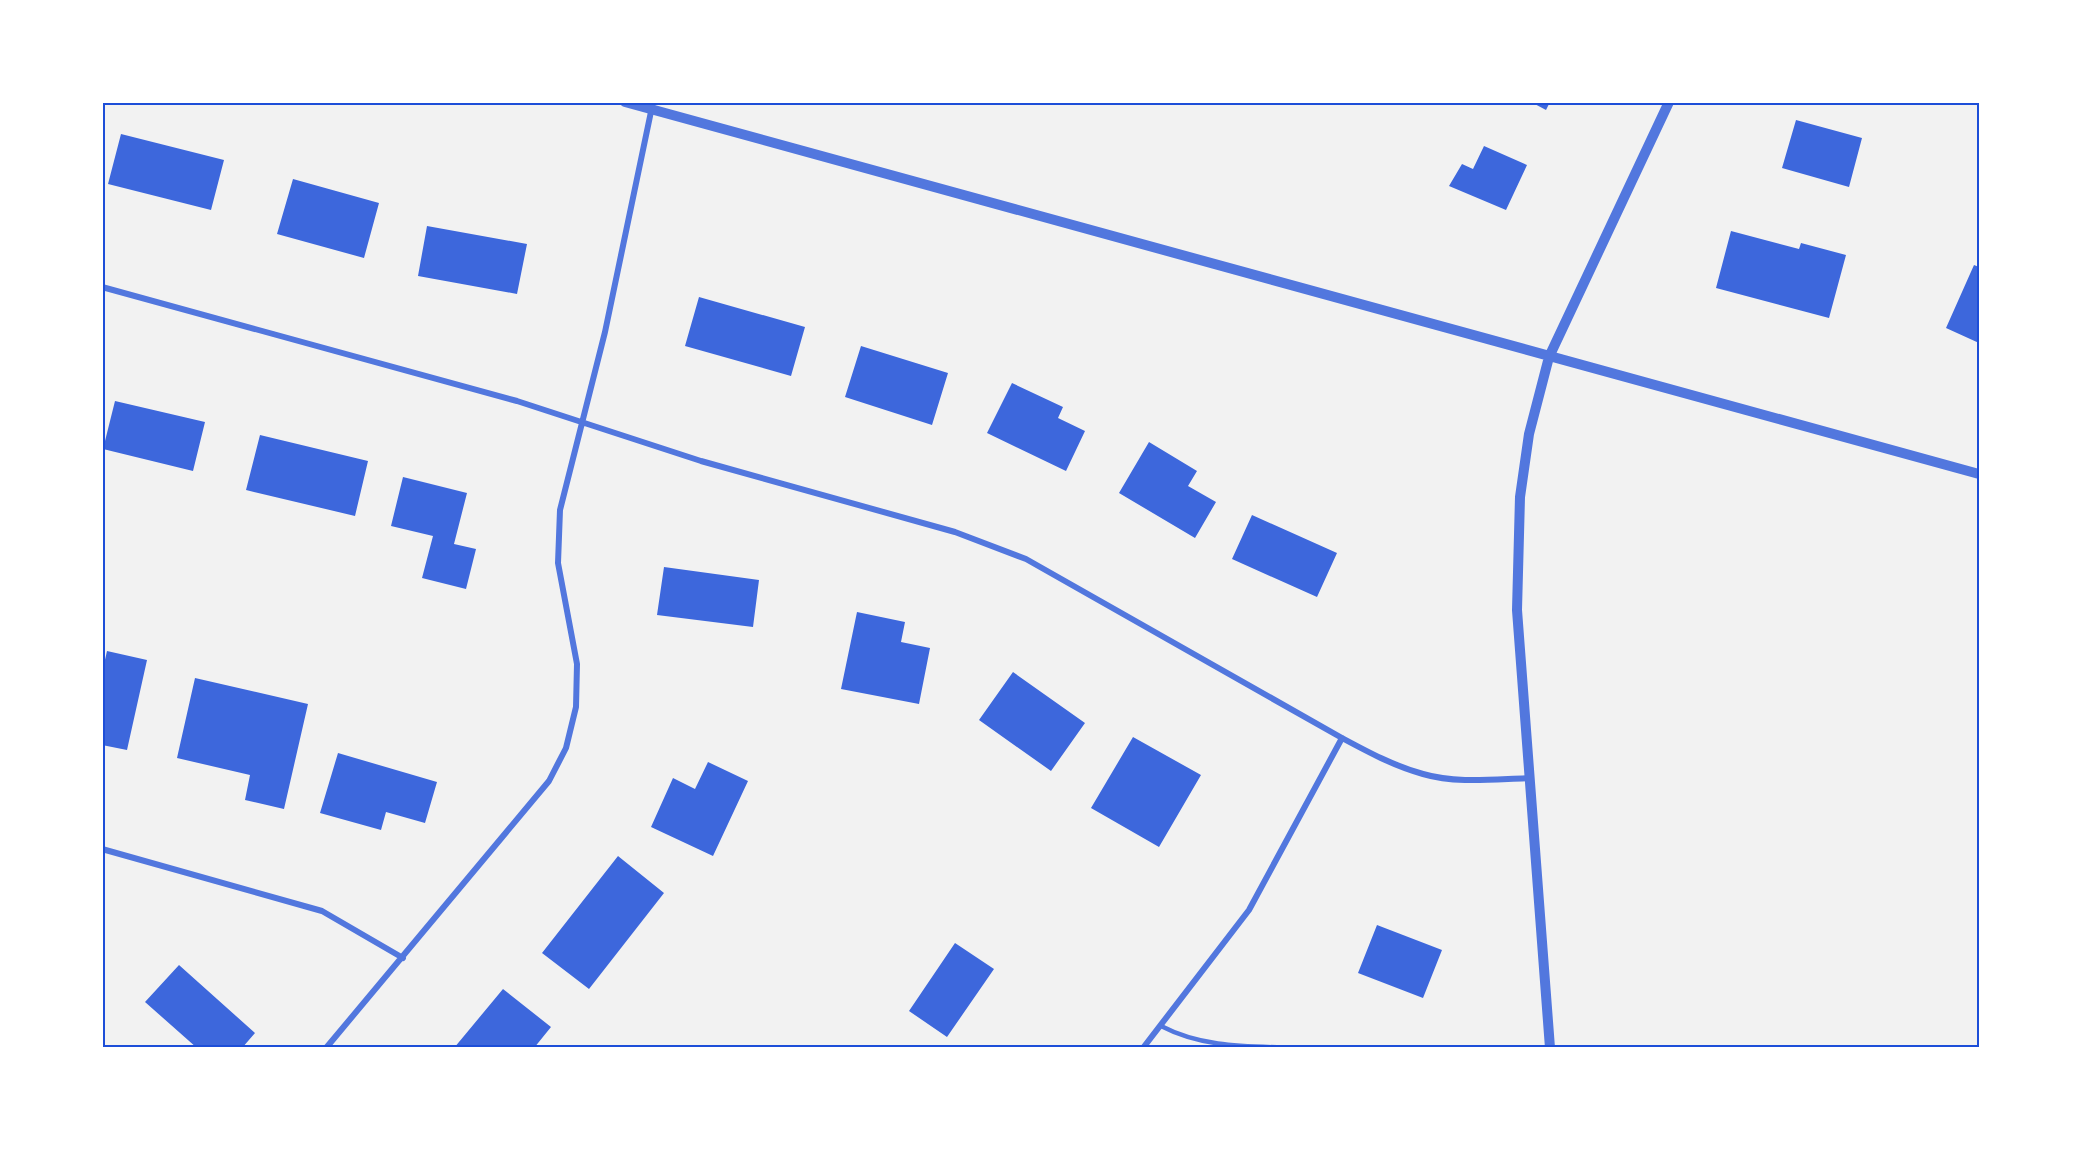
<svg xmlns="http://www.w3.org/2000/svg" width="2081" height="1150" viewBox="0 0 2081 1150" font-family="'Libre Baskerville',serif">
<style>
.building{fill:#3d67dc}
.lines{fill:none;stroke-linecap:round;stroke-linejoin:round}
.service{stroke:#5277de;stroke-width:4.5}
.minor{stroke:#5277de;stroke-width:6}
.tertiary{stroke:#5277de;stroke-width:10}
.neatline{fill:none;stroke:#1d4ed8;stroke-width:2}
</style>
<rect width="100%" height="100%" fill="#f2f2f2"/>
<path class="building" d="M 1531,102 L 1550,102 L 1546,110 Z
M 1796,120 L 1862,138 L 1849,187 L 1782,168 Z
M 121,134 L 224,160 L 211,210 L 108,184 Z
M 1484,146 L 1527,165 L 1506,210 L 1449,186 L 1462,164 L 1473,169 Z
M 293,179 L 379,203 L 364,258 L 277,234 Z
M 427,226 L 527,244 L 517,294 L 418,276 Z
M 1731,231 L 1799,249 L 1801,243 L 1846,255 L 1829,318 L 1716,288 Z
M 1974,265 L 1979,267 L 1979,343 L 1946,328 Z
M 699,297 L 805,327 L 791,376 L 685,346 Z
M 861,346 L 948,373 L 932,425 L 845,397 Z
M 1012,383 L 1063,407 L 1058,418 L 1085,431 L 1066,471 L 987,433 Z
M 115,401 L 205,422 L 193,471 L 103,449 Z
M 260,435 L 368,461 L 355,516 L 246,490 Z
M 1149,442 L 1197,471 L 1188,486 L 1216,502 L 1195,538 L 1119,493 Z
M 403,477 L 467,493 L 454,544 L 476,549 L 466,589 L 422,578 L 433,536 L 391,526 Z
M 1252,515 L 1337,553 L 1317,597 L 1232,559 Z
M 664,567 L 759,580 L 753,627 L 657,615 Z
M 857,612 L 905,622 L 901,642 L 930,648 L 919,704 L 841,689 Z
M 107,651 L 147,660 L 127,750 L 102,745 L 102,673 Z
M 1013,672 L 1085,723 L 1051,771 L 979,720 Z
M 195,678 L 308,704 L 284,809 L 245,800 L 250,775 L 177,758 Z
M 1133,737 L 1201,775 L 1159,847 L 1091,808 Z
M 338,753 L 437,782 L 425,823 L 386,812 L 381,830 L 320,813 Z
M 708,762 L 748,781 L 713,856 L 651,827 L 673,778 L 695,789 Z
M 618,856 L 664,893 L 589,989 L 542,953 Z
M 1377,925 L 1442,950 L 1423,998 L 1358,973 Z
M 955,943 L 994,969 L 947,1037 L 909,1011 Z
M 179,965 L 255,1033 L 242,1048 L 197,1048 L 145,1002 Z
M 503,989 L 551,1027 L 534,1048 L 454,1048 Z"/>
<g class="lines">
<path class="service" d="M 1161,1026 C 1205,1049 1252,1046 1300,1048"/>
<path class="minor" d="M 102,287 L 517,401 L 701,461 L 955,532 L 1026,559 L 1342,738 C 1368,752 1394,766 1423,774 C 1457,784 1495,779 1530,778
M 102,849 L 322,911 L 403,958
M 326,1048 L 549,781 L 566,748 L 576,707 L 577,664 L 558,563 L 560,510 L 605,332 L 653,102
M 1143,1048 L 1249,910 L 1342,738"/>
<path class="tertiary" d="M 625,102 L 1979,474
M 1550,1048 L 1517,610 L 1520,497 L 1529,434 L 1549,357 L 1669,102"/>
</g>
<rect width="2081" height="1150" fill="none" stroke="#ffffff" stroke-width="207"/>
<rect x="104" y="104" width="1874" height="942" class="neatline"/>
</svg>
